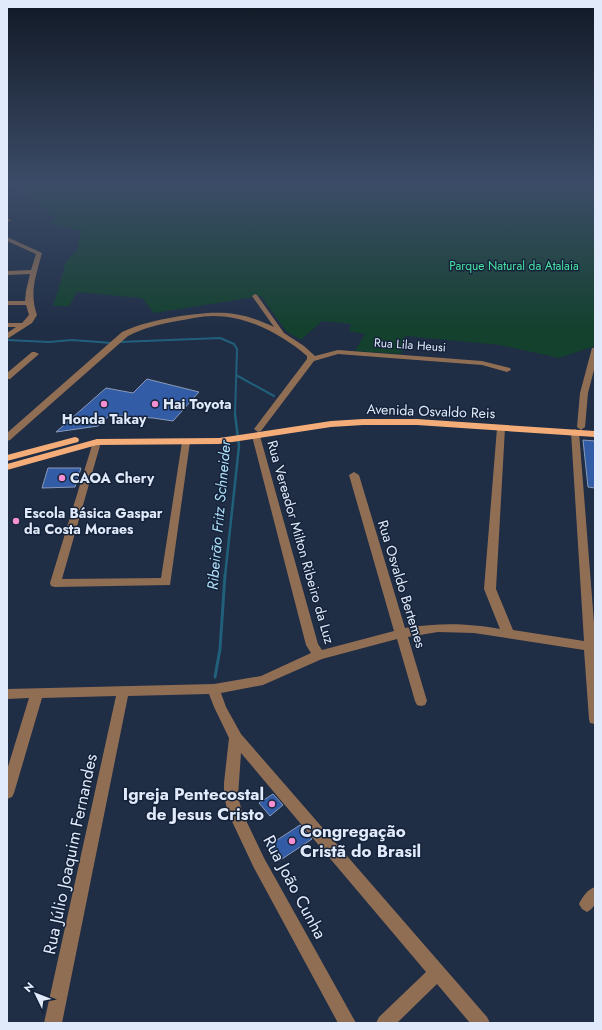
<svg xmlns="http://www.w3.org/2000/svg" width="602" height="1030" viewBox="0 0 602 1030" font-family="Jost,sans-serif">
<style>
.green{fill:#13412d}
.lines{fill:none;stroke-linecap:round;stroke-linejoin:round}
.stream-far2{stroke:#21607b;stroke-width:2}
.stream-far1{stroke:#21607b;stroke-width:2.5}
.stream{stroke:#21607b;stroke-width:3}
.building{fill:#335ca6;stroke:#899ab8}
.minor{fill:#906e54;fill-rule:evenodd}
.major{fill:#f4ad78;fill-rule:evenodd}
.poi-dot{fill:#f690d1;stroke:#15233a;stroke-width:1.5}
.labels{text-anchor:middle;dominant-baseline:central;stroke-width:3;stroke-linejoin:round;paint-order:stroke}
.far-park-label{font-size:12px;fill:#49e2a2;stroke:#15233a}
.far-street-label{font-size:12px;fill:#e1eafa;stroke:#15233a}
.poi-label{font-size:14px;font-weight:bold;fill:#e1eafa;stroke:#15233a;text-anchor:start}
.street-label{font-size:14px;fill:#e1eafa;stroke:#15233a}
.water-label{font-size:15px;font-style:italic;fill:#afe1fb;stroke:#15233a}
.near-poi-label{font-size:17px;font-weight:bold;fill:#e1eafa;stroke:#15233a;text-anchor:end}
.near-street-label{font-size:17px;fill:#e1eafa;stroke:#15233a}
</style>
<rect width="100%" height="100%" fill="#1f2d45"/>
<path class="green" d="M 12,185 L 595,185 L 595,346 L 559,358 L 500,345 L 405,336 L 401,354 L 355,351 L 365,334 L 349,331 L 351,324 L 322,321 L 301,340 L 286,331 L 261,296 L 154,313 L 142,298 L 77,292 L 69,306 L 53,306 L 61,281 L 66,261 L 77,250 L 81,231 L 48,222 L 59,217 L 50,214 L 25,193 Z"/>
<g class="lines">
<path class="stream-far2" d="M 7,340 L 49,342 L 72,340 L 112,343
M 119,342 L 220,338 L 234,344 L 237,349 L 235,415
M 236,375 L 274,396"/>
<path class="stream-far1" d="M 225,576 L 239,446 L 235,414"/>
<path class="stream" d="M 215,677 L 220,649 L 225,575"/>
</g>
<path class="building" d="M 147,379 L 199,392 L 173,421 L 153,418 L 110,415 L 98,426 L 56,432 L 106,388 L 133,393 Z
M 583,440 L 595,441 L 595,488 L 588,487 Z
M 48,468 L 81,468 L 75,487 L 42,488 Z
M 273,794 L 283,805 L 270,816 L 259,803 Z
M 300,825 L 312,839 L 279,861 L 268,846 Z"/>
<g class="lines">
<path class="minor" d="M 7,218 L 11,220 L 7,223 Z
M 7,237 L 42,253 C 36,276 29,292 37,315 L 32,323 L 7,339 L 7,333 L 16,327 L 7,327 L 7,323 L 22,323 L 29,315 L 26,305 L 7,305 L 7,301 L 25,301 L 26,291 L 30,274 L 7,275 L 7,271 L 31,270 L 36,254 L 7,241 Z
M 255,294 L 257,295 L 284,333 L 304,346 L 315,356 L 338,350 L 482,361 L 510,368 L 511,370 L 507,372 L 482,365 L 338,354 L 314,361 L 261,431 L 258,432 L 254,429 L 307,359 L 307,356 C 281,334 248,316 213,316 C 201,316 189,319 177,321 C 160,324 143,328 128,336 L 10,440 L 7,441 L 7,433 L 122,332 C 139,324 157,320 175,317 C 214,311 237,309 274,327 L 252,296 Z
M 592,348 L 595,348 L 595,366 L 588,393 L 585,427 L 581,430 L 577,427 L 580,393 Z
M 32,352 L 35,352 L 39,354 L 10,379 L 7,379 L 7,373 Z
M 501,425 L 505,428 L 496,589 L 513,630 L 584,641 L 571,432 L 575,429 L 579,432 L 595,635 L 595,724 L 590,723 L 589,719 L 584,650 L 474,633 L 438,632 L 408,637 L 427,701 L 425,705 L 421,706 L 417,705 L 415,701 L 397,639 L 322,659 L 263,685 L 221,693 L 226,707 L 241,734 L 487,1017 L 490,1023 L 470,1023 L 437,984 L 397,1023 L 376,1023 L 379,1017 L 426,972 L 241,753 L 238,796 L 242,812 L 264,858 L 356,1023 L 338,1023 L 254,868 L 228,813 L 224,796 L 224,783 L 229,738 L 214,707 L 209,694 L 128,696 L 62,1023 L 44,1023 L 116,696 L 42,698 L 14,793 L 12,797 L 7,799 L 7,770 L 29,698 L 7,699 L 7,689 L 214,684 L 261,676 L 311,653 L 306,645 L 252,436 L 256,433 L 260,436 L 318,644 L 322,650 L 394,631 L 349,475 L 354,472 L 359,475 L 405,628 C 440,623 465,623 500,629 L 484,589 L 497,428 Z
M 97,439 L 101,442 L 62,579 L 161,578 L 182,442 L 186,439 L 190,442 L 170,585 L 55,587 L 51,586 L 50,583 L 93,442 Z
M 595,887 C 595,897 598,907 587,912 L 582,909 L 579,904 C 583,896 587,890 595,887 Z"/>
<path class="major" d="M 363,419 L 417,419 L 595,431 L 595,437 L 417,425 L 363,425 L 331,427 L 219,444 L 97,445 L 7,470 L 7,464 L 97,439 L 219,438 L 331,421 Z
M 75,437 L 78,438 L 79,440 L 78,442 L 7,461 L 7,455 Z"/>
</g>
<linearGradient id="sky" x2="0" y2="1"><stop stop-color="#111926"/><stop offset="0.56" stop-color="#3c4c68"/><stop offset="1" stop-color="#3c4c68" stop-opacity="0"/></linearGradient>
<rect width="602" height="330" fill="url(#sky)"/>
<g class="poi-dot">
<circle cx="104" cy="404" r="4"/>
<circle cx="155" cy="404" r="4"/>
<circle cx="62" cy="478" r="4"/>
<circle cx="16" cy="521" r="4"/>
<circle cx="272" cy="804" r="4"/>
<circle cx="292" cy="841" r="4"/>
</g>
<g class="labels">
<g class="far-park-label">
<text x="514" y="266">Parque Natural da Atalaia</text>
</g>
<g class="far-street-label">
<text transform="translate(410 345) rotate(4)">Rua Lila Heusi</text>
</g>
<g class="poi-label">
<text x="163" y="404">Hai Toyota</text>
<text x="104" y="419" text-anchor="middle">Honda Takay</text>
<text x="70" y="478">CAOA Chery</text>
<text x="24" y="513">Escola Básica Gaspar<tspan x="24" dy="16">da Costa Moraes</tspan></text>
</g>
<g class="street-label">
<text transform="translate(431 411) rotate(2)">Avenida Osvaldo Reis</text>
<text transform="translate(301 542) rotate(74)">Rua Vereador Milton Ribeiro da Luz</text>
<text transform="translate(402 584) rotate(73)">Rua Osvaldo Bertemes</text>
</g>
<g class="water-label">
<text transform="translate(219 515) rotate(-85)">Ribeirão Fritz Schneider</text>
</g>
<g class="near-poi-label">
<text x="264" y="794">Igreja Pentecostal<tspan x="264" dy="20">de Jesus Cristo</tspan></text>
<text x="300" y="831" text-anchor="start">Congregação<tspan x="300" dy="20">Cristã do Brasil</tspan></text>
</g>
<g class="near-street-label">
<text transform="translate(70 854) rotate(-78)">Rua Júlio Joaquim Fernandes</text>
<text transform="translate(295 887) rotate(62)">Rua João Cunha</text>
</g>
</g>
<rect width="602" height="1030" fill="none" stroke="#e1eafa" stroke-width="16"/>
<g transform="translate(36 994) rotate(313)" stroke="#15233a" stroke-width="3" paint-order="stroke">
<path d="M0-3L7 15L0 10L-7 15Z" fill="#e1eafa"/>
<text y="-6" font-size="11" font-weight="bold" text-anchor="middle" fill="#e1eafa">N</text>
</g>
</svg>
